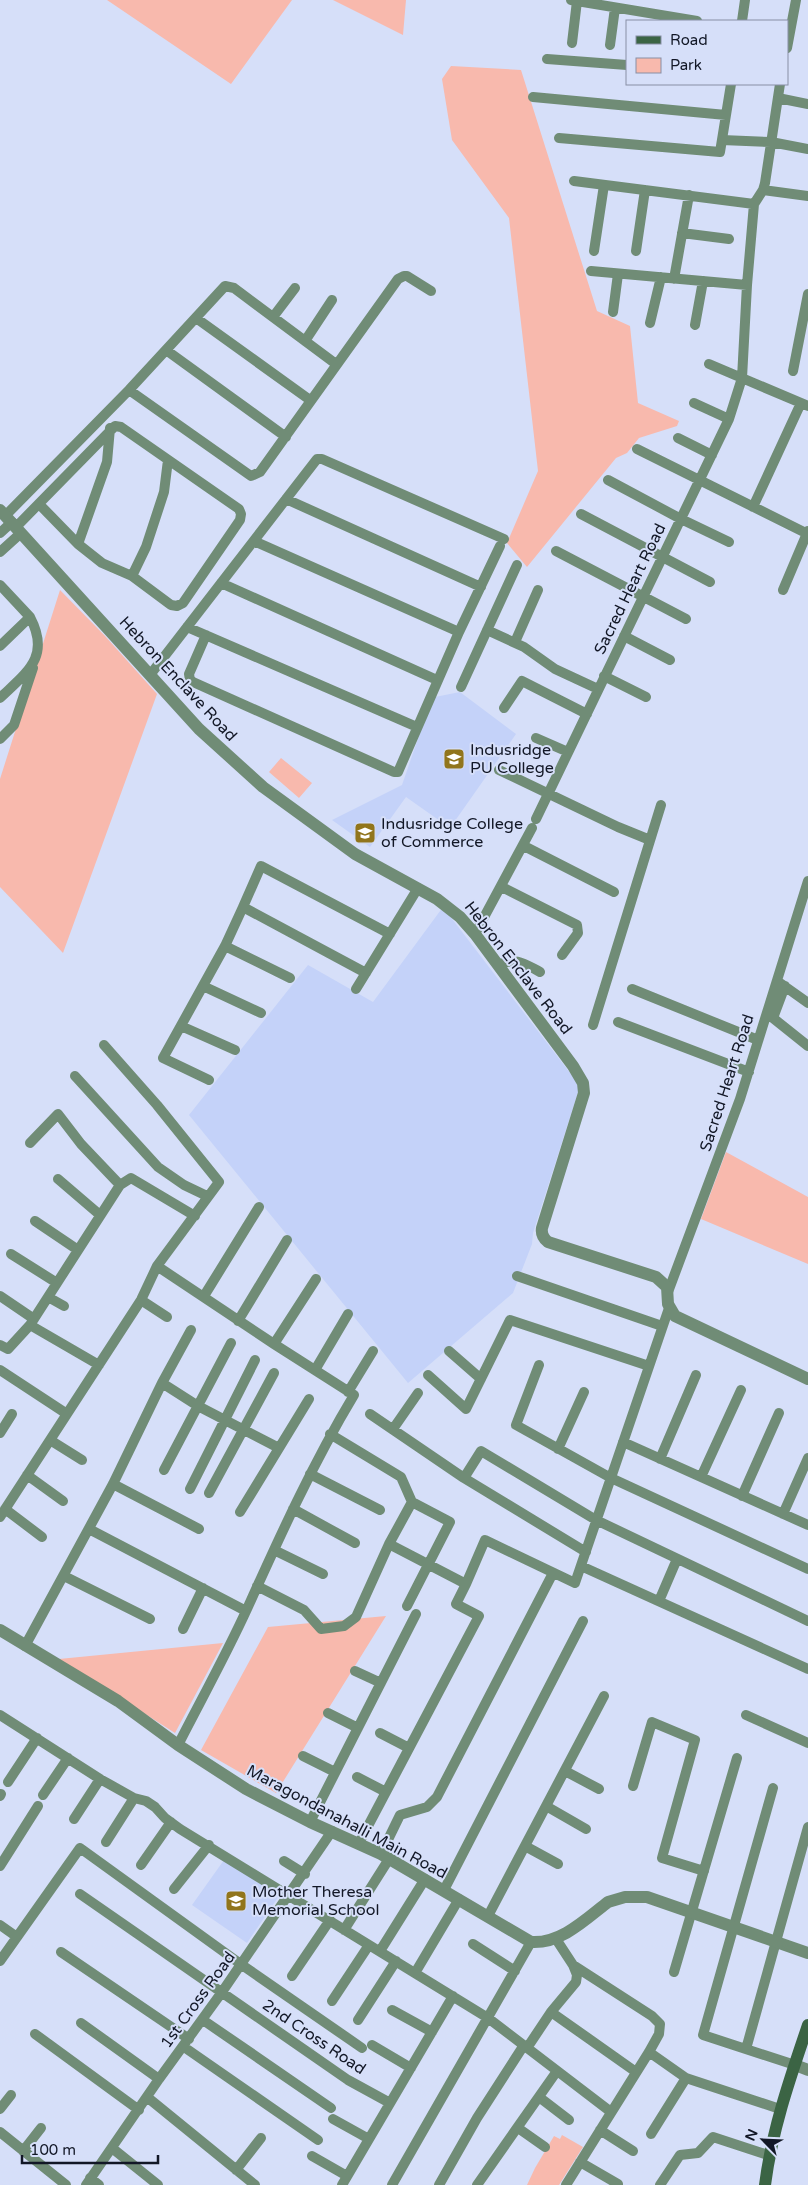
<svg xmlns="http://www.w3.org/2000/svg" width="808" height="2185" viewBox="0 0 808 2185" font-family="'Varela Round',sans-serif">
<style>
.built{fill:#c4d2f9}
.green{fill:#f8b9ad}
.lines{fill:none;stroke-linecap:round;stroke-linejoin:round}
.minor{stroke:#708c76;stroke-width:10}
.tertiary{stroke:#708c76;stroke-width:12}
.secondary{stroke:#3b6444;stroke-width:12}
.labels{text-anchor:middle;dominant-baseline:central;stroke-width:4;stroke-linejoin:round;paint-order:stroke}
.street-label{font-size:16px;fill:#121726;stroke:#d6dff9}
.poi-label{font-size:16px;fill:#121726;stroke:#d6dff9;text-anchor:start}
</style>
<rect width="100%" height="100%" fill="#d6dff9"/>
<path class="built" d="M 460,692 L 516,734 L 450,828 L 406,797 L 370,847 L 332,820 L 402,785 L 423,724 L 435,697 Z
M 443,907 L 580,1086 L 533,1233 L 532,1244 L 513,1293 L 408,1383 L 189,1115 L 308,965 L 373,1002 Z
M 224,1860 L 279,1896 L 247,1943 L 192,1905 Z"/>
<path class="green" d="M 107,0 L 292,0 L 231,84 Z
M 333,0 L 406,0 L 403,35 Z
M 451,66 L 521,70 L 597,311 L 630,326 L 638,403 L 679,421 L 677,426 L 639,438 L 627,453 L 616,458 L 527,567 L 507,543 L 538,471 L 509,218 L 452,140 L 442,79 Z
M 60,590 L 105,636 L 157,694 L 63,953 L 0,887 L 0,779 Z
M 281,758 L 312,783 L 299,798 L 269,772 Z
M 726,1152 L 808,1197 L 808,1264 L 701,1219 Z
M 386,1616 L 276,1793 L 201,1750 L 268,1627 Z
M 223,1643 L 175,1733 L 59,1659 Z
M 562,2135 L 583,2147 L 559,2185 L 527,2185 L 535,2168 L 554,2136 L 560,2139 Z"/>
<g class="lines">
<path class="minor" d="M 571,0 L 697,21
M 742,21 L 745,0
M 572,43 L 577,1
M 610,45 L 615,8
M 787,48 L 796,0
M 547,59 L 627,65
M 533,97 L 726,115
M 778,98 L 808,104
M 559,138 L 720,152 L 731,84
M 722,140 L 771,142 L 808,149
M 574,181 L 754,204
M 763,190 L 808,196
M 682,233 L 729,239
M 594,251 L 604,185
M 636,251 L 645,190
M 591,271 L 747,285
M 674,279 L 689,195
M 613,312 L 618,274
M 273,317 L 295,288
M 196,318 L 310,400
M 650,323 L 661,277
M 695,325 L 703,281
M 305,341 L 332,300
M 166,350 L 286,437
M 709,364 L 808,406
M 793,371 L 808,294
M 129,390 L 251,476 L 260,472 L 398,279 L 404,276 L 407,276 L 431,291
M 694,403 L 729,419
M 678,438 L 712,455
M 637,449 L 808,534
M 608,480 L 681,519 L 729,542
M 286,499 L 481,587
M 753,507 L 801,403
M 581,514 L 710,582
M 5,516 L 129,390 L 225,286 L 234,288 L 336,364
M 16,527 L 115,426 L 121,427 L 239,509 L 241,514 L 240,520 L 183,603 L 177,606 L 171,605 L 132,576 L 102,563 L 78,544 L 39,504
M 0,533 L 12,522
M 254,541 L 459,632
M 78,544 L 107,462 L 110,428
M 556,551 L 686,619
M 0,552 L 21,533
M 132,576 L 146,547 L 164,492 L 168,460
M 221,583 L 437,680
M 0,585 L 30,617 L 0,646
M 783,590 L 808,531
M 187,627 L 417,727
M 487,630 L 524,647 L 555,669 L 598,689
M 206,635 L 189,674 L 190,680 L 193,682 L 394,772 L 398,772 L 459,632 L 500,546
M 624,636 L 670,660
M 515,642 L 538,590
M 150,675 L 317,459 L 322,459 L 504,539
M 604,676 L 646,697
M 461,687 L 517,565
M 0,698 C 27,672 51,657 30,617
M 504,708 L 522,681 L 587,714
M 536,738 L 568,752
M 0,739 L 14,725 L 33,668
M 499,770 L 618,827 L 650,840
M 536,819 L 729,419 L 742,378 L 747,285 L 754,204 L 763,190 L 765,183 L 780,84
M 524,846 L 614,892
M 502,887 L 577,925 L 578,933 L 562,955
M 243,907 L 261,866 L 390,934
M 475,934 L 532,828
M 225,946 L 290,978
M 498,965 C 517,957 523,963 540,972
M 780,983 L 808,1003
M 203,986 L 261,1013
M 785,986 L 773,1018 L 808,1046
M 356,989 L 418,888
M 632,989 L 758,1040
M 618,1022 L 749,1072
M 593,1025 L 661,805
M 181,1026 L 235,1050
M 75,1076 L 158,1167 L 184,1185 L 207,1196
M 209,1080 L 163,1058 L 225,946 L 243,907 L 366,973
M 30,1143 L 58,1114 L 81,1144 L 120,1185
M 58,1179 L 100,1215
M 35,1221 L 78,1250
M 11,1254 L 57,1283
M 157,1266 L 274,1344 L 354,1395 C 313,1463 280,1536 247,1609 C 226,1655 201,1700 178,1745
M 517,1276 L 662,1326
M 668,1292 L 740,1099 L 808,881
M 0,1296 L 34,1319
M 204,1296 L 259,1207
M 48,1297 L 64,1306
M 141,1300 L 167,1317
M 238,1321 L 287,1240
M 30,1325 L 99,1365
M 274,1344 L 316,1279
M 0,1345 L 8,1349 L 30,1325 L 120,1185 L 131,1178 L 195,1216
M 449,1351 L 481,1379
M 539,1365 L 516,1425 L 611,1478 L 808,1569
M 0,1370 L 67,1414
M 315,1370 L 348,1314
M 428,1375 L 466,1409 L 510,1320 L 649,1366
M 162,1383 L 198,1406 L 279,1448
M 348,1392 L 373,1351
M 370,1414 L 464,1478 L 586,1552
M 393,1429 L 418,1393
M 0,1433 L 12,1414
M 50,1440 L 82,1460
M 623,1442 L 808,1525
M 558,1449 L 584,1392
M 660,1459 L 696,1375
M 164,1470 L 231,1343
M 310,1474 L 380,1510
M 27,1475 L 63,1501
M 701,1477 L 741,1390
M 464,1478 L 481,1451 L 596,1520 L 808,1621
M 113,1484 L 199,1529
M 190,1489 L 255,1360
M 209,1493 L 274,1373
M 742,1496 L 779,1413
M 5,1509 L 42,1537
M 293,1509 L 355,1543
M 240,1512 L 309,1399
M 783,1514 L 808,1458
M 0,1517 L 141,1300 L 157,1266 L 219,1182 L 157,1105 L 104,1045
M 89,1529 L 246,1611
M 274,1550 L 323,1574
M 581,1566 L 808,1669
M 64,1576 L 150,1619
M 466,1584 L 485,1540 L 575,1583 L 669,1308
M 257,1586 L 304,1610 L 321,1629 L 344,1626 L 356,1617 L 389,1544 L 412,1502 L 401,1477 L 330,1434
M 659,1601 L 677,1559
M 407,1606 L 450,1522 L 412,1502
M 183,1629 L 203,1588
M 25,1646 L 113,1484 L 162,1383 L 191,1330
M 355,1671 L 381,1683
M 328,1713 L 358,1728
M 0,1715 L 100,1779 L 134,1798 L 146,1801 L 155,1807 L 165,1818 L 180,1829 L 488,2018 L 611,2112
M 746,1715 L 808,1743
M 380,1733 L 409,1748
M 303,1756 L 335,1772
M 565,1771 L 599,1789
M 357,1777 L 386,1792
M 8,1782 L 37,1738
M 633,1786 L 652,1722 L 695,1740 L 662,1858 L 704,1871
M 773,1788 L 703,2035 L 795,2065
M 43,1795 L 68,1758
M 0,1796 L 1,1794
M 546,1806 L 586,1829
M 74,1819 L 100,1779
M 310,1822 L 416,1614
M 106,1842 L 134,1798
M 359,1843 L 479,1616 L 456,1604 L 466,1584 L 389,1544
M 525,1846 L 558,1864
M 381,1854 L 400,1815 L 427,1807 L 437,1797 L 553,1573
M 284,1861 L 305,1874
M 141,1865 L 171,1822
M 0,1866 L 38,1806
M 174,1889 L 209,1845
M 444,1890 L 583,1621
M 80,1894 L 348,2080 L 390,2103
M 488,1916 L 604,1696
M 0,1925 L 17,1937
M 344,1930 L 389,1859
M 473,1944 L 515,1971
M 380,1951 L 425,1879
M 61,1952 L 189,2039
M 0,1961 L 80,1848 L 242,1965 L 362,2048
M 674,1972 L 737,1758
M 415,1973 L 459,1899
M 292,1976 L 330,1920
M 332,2001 L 369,1945
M 392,2010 L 432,2032
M 551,2012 L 636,2072
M 203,2020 L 331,2108
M 358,2020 L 396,1961
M 81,2023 L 159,2079
M 35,2034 L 139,2110
M 372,2045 L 411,2068
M 184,2047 L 318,2140
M 527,2048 L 551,2012 L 576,1982 L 577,1975 L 573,1965 L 556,1939
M 746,2049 L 808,1827
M 649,2052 L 686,2078 L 780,2109
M 147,2097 L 255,2185
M 539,2097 L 569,2120
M 0,2109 L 11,2095
M 333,2119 L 369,2139
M 518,2128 L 545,2147
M 600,2130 L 633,2151
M 0,2132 L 66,2185
M 651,2134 L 686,2078
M 112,2148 L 158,2185
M 23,2151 L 41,2128
M 312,2156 L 347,2176
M 580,2162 L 618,2184
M 236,2170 L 261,2138
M 90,2178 L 99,2185
M 86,2185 L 159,2079 L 222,1992 L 332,1831
M 342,2185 L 453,1996
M 392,2185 L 531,1942
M 439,2185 L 477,2118 L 524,2045
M 477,2185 L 557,2071
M 566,2185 L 649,2052 L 659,2034 L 660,2024 L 652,2016 L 573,1965
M 660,2185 L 680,2155 L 698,2153 L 713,2137 L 768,2155"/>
<path class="tertiary" d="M 0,510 L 199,729 L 263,787 L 355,854 L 437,899 L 460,917 L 475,934 L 573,1066 L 583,1083 L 584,1093 L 542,1228 C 541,1234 543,1238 548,1242 L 656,1277 L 667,1287 L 668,1304 L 675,1316 L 808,1379
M 0,1630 L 118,1701 L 178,1745 L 246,1789 L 310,1822 L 381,1854 L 531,1942 C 561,1944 586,1919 608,1902 L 625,1897 L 647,1897 L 808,1953
M 795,2065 L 808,2070"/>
<path class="secondary" d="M 765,2185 C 772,2130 790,2078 808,2025"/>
</g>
<defs>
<g id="university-square" transform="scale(1.125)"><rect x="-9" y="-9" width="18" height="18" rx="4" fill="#91751c" stroke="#d6dff9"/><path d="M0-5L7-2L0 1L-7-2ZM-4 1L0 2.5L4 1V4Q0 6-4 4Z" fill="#fff"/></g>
<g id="school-square" transform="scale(1.125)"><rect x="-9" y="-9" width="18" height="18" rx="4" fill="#91751c" stroke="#d6dff9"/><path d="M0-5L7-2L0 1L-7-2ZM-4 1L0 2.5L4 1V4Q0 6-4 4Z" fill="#fff"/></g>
</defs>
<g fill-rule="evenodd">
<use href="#university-square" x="454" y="759"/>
<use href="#school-square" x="365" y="833"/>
<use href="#school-square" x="236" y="1901"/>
</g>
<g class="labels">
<g class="street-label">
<text transform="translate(630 589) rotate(-64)">Sacred Heart Road</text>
<text transform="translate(178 679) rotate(47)">Hebron Enclave Road</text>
<text transform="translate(518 968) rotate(52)">Hebron Enclave Road</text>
<text transform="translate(727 1083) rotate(-72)">Sacred Heart Road</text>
<text transform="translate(347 1822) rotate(28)">Maragondanahalli Main Road</text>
<text transform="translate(198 2000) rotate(-54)">1st Cross Road</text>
<text transform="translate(314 2037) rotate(34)">2nd Cross Road</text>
</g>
<g class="poi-label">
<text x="470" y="750">Indusridge<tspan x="470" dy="18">PU College</tspan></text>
<text x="381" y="824">Indusridge College<tspan x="381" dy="18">of Commerce</tspan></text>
<text x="252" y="1892">Mother Theresa<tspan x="252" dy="18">Memorial School</tspan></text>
</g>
</g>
<rect x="626" y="20" width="162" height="65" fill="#d6dff9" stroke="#888fa5"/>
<rect x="636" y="36" width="25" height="8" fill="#3b6444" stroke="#888fa5"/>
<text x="670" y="45" font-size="15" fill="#121726">Road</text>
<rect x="636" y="58" width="25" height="15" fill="#f8b9ad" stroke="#888fa5"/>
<text x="670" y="70" font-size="15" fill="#121726">Park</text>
<g transform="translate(763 2140) rotate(294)" stroke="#d6dff9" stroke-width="4" paint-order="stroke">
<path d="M0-4L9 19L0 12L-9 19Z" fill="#121726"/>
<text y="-8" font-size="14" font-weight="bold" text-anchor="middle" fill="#121726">N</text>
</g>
<path d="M22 2155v8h136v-8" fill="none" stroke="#121726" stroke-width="2.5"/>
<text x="30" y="2155" font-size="15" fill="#121726" stroke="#d6dff9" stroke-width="4" paint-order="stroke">100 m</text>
</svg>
